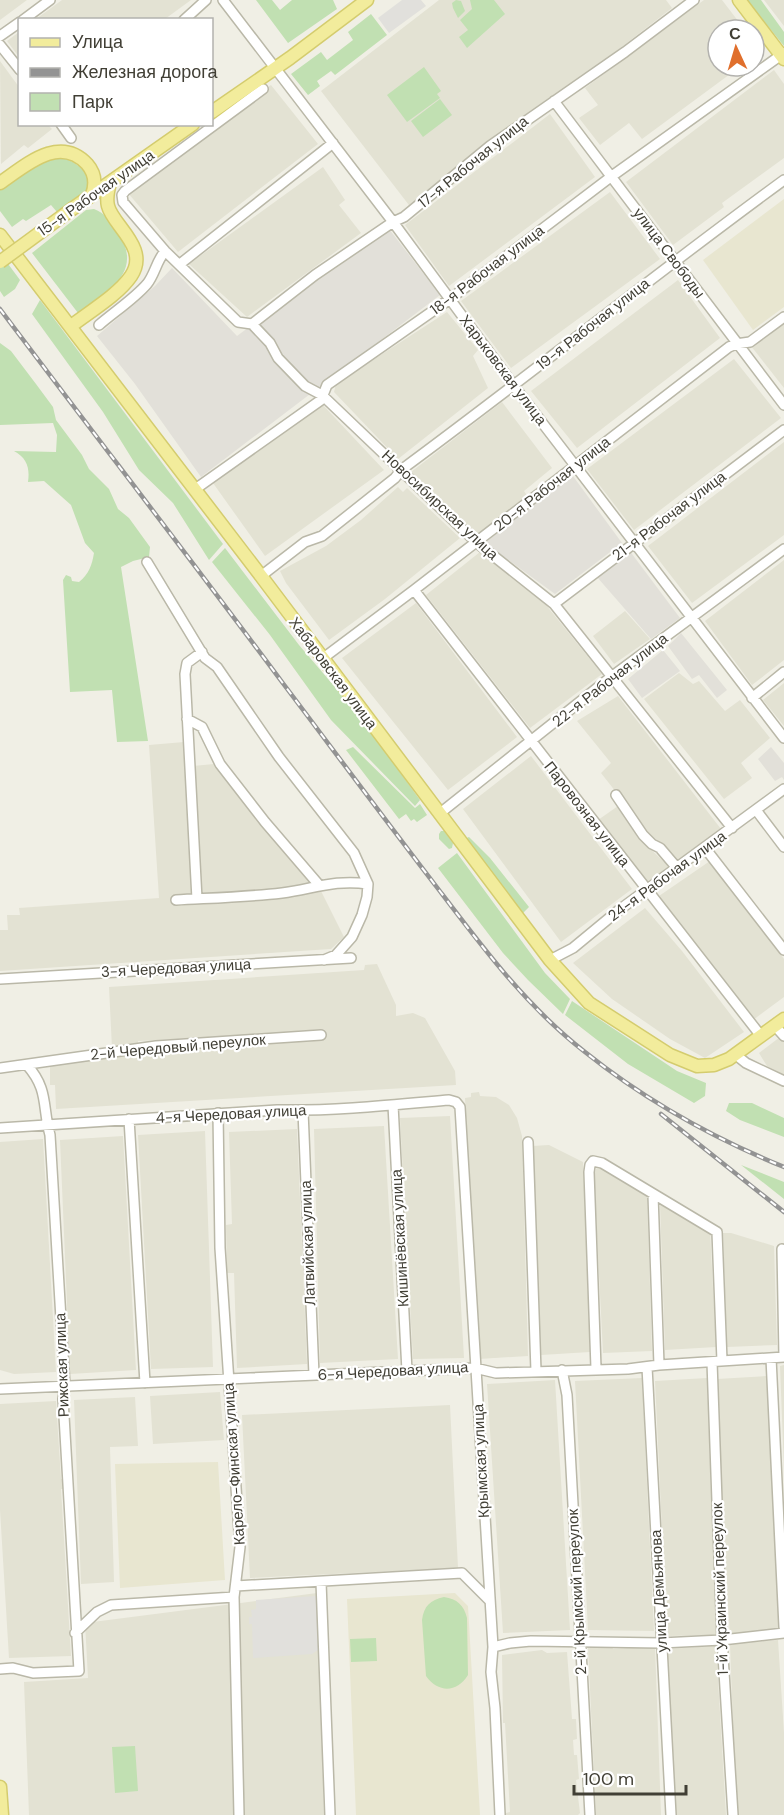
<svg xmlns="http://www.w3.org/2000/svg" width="784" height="1815" viewBox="0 0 784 1815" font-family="'DM Sans',sans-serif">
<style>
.residential{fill:#e3e2d3}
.industrial{fill:#e2e0d9}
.education{fill:#e8e6d0}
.green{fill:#c1e0b2}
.parking{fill:#e1e0dc}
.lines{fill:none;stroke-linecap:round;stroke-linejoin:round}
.minor-casing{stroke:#bab8a8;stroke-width:12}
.major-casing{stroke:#d4cc6e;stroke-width:15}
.minor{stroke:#fff;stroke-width:9}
.major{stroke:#f2ec9c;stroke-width:12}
.rail-casing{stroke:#939393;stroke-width:4.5}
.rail{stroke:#fff;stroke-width:2;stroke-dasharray:7;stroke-linecap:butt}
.major-bridge-casing{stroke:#d4cc6e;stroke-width:15;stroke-linecap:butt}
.major-bridge{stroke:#f2ec9c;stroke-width:12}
.labels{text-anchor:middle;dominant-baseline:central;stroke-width:4.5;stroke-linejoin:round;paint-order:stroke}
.street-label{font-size:15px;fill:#413f35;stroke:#fff}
</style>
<rect width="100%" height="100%" fill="#f0efe5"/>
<path class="residential" d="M 0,0 L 27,0 L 0,20 Z
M 62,0 L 191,0 L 165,19 L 36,19 Z
M 439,0 L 666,0 L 672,8 L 412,209 L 321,91 Z
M 704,0 L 722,0 L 745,30 L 718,30 L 718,66 L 741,66 L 642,139 L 629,123 L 600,145 L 579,118 L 598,105 L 585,88 Z
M 764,0 L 784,0 L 784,26 Z
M 19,32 L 19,57 L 7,41 Z
M 0,61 L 19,87 L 20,124 L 48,125 L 52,129 L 28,148 L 24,145 L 1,164 Z
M 774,70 L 784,84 L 784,158 L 722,203 L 724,207 L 673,245 L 626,182 Z
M 271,85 L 318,144 L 178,252 L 128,193 Z
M 550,114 L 595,177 L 449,286 L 405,225 Z
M 323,167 L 345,200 L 339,205 L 361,233 L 247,317 L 189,264 Z
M 610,192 L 660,259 L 511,368 L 461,301 Z
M 678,280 L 720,338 L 577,448 L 531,391 Z
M 447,312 L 478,350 L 473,356 L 488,388 L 398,459 L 334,392 L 336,384 Z
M 784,321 L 784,388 L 751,346 Z
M 734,359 L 781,418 L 634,530 L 587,469 Z
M 502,402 L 552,468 L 524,491 L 528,497 L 479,537 L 440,503 L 411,472 Z
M 321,403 L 384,470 L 265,556 L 213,483 Z
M 784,442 L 784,535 L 692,603 L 648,546 Z
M 398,487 L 403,492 L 407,488 L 460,538 L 385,599 L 329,640 L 286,583 L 280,571 L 326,546 L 361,520 Z
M 480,552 L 525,584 L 546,605 L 602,674 L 530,728 L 426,595 Z
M 784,560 L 784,660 L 752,685 L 705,621 Z
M 416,603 L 517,737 L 448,790 L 342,658 Z
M 625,611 L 650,639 L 614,664 L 593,636 Z
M 679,673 L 693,684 L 699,681 L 725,711 L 740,700 L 770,738 L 741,763 L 752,778 L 724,799 L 644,699 Z
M 784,683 L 784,726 L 763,700 Z
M 618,696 L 721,829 L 680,862 L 645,829 L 601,773 L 611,763 L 577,721 Z
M 184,742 L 194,896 L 172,898 L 172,903 L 216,901 L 321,891 L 344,937 L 331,949 L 0,971 L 0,930 L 8,930 L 7,915 L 20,915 L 19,908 L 159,898 L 149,745 Z
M 531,756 L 632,889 L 561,942 L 463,809 Z
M 214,764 L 314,883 L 305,887 L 202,895 L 193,766 Z
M 618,806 L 638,838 L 670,867 L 645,883 L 598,820 Z
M 710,861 L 784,959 L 784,997 L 753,1020 L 659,896 Z
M 645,908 L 682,951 L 744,1032 L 705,1058 L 670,1039 L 612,999 L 573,963 Z
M 377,964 L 396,1005 L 396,1016 L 413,1013 L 425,1018 L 455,1071 L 456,1085 L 56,1109 L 55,1085 L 50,1085 L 50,1062 L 136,1050 L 313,1041 L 313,1039 L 325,1038 L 324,1029 L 296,1031 L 296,1033 L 138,1041 L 138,1046 L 112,1048 L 109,987 L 364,970 L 365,965 Z
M 780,1037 L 784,1041 L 784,1077 L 767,1066 L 759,1053 Z
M 479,1092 L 480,1096 L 496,1097 L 509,1105 L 517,1118 L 522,1136 L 528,1356 L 479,1359 L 465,1098 L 471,1097 L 471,1093 Z
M 450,1116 L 464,1358 L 413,1359 L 400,1118 Z
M 384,1126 L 398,1359 L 320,1363 L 314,1129 Z
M 297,1129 L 307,1364 L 237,1368 L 234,1273 L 227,1273 L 226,1225 L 232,1224 L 229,1132 Z
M 205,1131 L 213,1367 L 151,1369 L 138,1135 Z
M 123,1136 L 136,1370 L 70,1374 L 60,1140 Z
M 43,1139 L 56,1372 L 14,1374 L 0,1370 L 0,1142 Z
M 549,1145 L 583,1162 L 590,1352 L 541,1355 L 532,1146 Z
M 601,1165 L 647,1195 L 652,1351 L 603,1353 L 594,1175 L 596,1169 Z
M 660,1204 L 710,1230 L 716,1347 L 665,1350 Z
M 723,1233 L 731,1233 L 774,1246 L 777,1345 L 727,1347 Z
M 784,1365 L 784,1470 L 780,1366 Z
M 767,1376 L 780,1630 L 730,1634 L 722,1522 L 717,1379 Z
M 642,1378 L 654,1631 L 588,1630 L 575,1381 Z
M 707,1378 L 716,1635 L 667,1636 L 655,1381 Z
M 555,1380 L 570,1630 L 503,1633 L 487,1384 Z
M 220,1392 L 224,1440 L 153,1444 L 150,1396 Z
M 135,1397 L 138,1446 L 110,1447 L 114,1582 L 81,1584 L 74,1400 Z
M 56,1401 L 61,1479 L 63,1479 L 64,1489 L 61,1489 L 71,1656 L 9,1658 L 0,1510 L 0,1404 Z
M 450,1405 L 458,1568 L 250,1578 L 242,1415 Z
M 317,1593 L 324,1815 L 29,1815 L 24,1682 L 88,1678 L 85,1623 Z
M 778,1640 L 784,1733 L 784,1815 L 738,1815 L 736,1807 L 730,1644 Z
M 612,1646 L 613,1649 L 655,1646 L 661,1815 L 596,1815 L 588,1647 Z
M 716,1646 L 726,1815 L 675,1815 L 667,1649 Z
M 542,1650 L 547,1653 L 567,1652 L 572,1719 L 576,1719 L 577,1739 L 573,1740 L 574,1755 L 577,1755 L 579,1779 L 576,1780 L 580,1813 L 578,1815 L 506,1815 L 506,1813 L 510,1812 L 505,1723 L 503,1723 L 502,1655 Z"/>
<path class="industrial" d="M 389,229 L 440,295 L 201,477 L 135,384 L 97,336 L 155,286 L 172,268 L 237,336 L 316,277 Z
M 570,472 L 622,543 L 555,594 L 485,543 Z
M 629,550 L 680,618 L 651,639 L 597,577 Z
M 681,633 L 727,690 L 717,698 L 699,675 L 692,679 L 668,646 Z
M 663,650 L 680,671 L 642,698 L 628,679 Z
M 771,747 L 784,763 L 784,780 L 782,777 L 775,781 L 758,759 Z"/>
<path class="education" d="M 784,199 L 784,307 L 753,330 L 703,260 Z
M 218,1462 L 225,1580 L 120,1588 L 115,1464 Z
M 455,1593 L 468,1606 L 480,1815 L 356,1815 L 347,1599 Z"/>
<path class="green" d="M 256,0 L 272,0 L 280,10 L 292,0 L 333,0 L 337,9 L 288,43 Z
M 456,0 L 461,1 L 465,11 L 458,18 L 453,8 L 452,3 Z
M 470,0 L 494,0 L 505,14 L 467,48 L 459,37 L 468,30 L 460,20 L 472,9 Z
M 747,0 L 761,0 L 784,32 L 784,46 Z
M 371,14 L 387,35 L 335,75 L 331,71 L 317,81 L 320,86 L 308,95 L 291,74 L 321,52 L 327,60 L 353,40 L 348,32 Z
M 424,67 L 441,91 L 437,94 L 440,98 L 407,122 L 387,95 Z
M 440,99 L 452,115 L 423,137 L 411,121 Z
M 58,156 C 74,160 102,177 83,196 C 76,202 65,207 57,212 L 51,205 L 26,221 L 23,219 L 12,227 L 0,211 L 0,190 L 44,160 Z
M 94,209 C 105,213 110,221 117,231 C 145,271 109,292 78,313 L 32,253 L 86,210 Z
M 0,253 L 20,280 L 15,289 L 4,297 L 0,291 Z
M 40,300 L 223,544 L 209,560 L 173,503 L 139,470 L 103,412 L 32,314 Z
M 0,343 L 11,351 L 36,384 L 53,407 L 56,420 L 82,455 L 89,469 L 109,489 L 118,509 L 129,518 L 150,547 L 149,557 L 133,561 L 121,567 L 148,741 L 117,742 L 112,690 L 70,692 L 63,580 L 66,575 L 71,577 L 72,581 L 79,582 C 89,574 92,565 94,553 L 85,543 L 71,505 L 44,481 L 28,482 C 30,468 27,458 14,451 L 56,452 L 57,435 L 53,423 L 0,425 Z
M 225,548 L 299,645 L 358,714 L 420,800 L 415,806 L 331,720 L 270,635 L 212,562 Z
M 353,747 L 415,808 L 420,804 L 427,815 L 417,822 L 414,819 L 411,821 L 406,814 L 399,819 L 346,750 Z
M 441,831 L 444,831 L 453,843 L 452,848 L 449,849 L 439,839 L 439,834 Z
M 469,837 L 490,858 L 529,907 L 520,916 L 462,840 Z
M 457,853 L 545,973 L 570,999 L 563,1014 L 528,980 L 503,953 L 438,868 Z
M 572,1001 L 677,1071 L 706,1083 L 705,1096 L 694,1103 L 628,1064 L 565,1015 Z
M 729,1103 L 752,1103 L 784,1118 L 784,1137 L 740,1120 L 726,1111 Z
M 741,1165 L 784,1182 L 784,1199 Z
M 444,1597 C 457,1599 464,1605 467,1618 L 468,1675 C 457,1693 438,1693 426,1676 L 422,1620 C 424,1606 430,1600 444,1597 Z
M 376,1638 L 377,1661 L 351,1662 L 350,1639 Z
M 135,1746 L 138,1791 L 115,1793 L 112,1747 Z"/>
<path class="parking" d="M 402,0 L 421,0 L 426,6 L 389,33 L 378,18 Z
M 316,1596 L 318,1650 L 312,1654 L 253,1658 L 252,1624 L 249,1624 L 249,1617 L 252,1617 L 251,1610 L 256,1609 L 256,1600 Z"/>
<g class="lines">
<g class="minor-casing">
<path id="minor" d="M 223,0 L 393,222 L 514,386 L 784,738
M 23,20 L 50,0
M 184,20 L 206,0
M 0,36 L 20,22
M 0,45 L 20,70
M 263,89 L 125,191 L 122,195 L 123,202 L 165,251 L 238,322 L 252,324 L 270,343 L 278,358 L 305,386 L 322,395 L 476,542 L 554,604 L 732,828
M 554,101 L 784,405
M 61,124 L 71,138
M 180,264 L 333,143
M 252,324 L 315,275 L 393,222 L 404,217 L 490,146 L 625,52 L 694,0
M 99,325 C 114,312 134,299 147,284 C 155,274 156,262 165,251
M 194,490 L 321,400 L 327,385 L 450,299 L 612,176 L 784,53
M 147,562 L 205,658 L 217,667 L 279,757 L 354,853 L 368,884 L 367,897 L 362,915 L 352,937 L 336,955 L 324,960
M 261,576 L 305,542 L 322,536 L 395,478 L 401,470 C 530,375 655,274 784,180
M 414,590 L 761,1036
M 554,604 L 784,430
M 322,659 L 414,590 L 729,347 L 736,344 L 750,342 L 784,317
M 752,698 L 784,672
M 187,719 L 202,727 L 220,764 L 265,822 L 319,885
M 616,795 L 643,835 L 652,844 L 660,848 L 677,868
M 756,810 L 784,847
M 439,814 L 611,677 L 784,549
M 705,848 L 784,950
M 197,899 L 185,674 L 187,663 L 202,652
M 176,900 C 211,898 247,897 282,893 C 313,889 335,879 368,884
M 550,960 L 573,948 L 619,910 L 784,789
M 0,979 L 351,958
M 775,1026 L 784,1036
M 736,1055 L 746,1063 L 784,1081
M 0,1068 L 156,1046 L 321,1035
M 393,1105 L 407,1371
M 303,1111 L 314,1375
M 218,1113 L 220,1248 L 240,1547 L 234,1597 L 239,1815
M 129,1119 L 145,1383
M 0,1128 L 277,1110 C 334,1111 392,1105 449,1100 L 456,1102 L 460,1107 L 493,1647 L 491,1672 L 495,1708 L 500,1815
M 528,1142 L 536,1371
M 653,1195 L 659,1365
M 782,1249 L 784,1357
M 771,1358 L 784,1627
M 712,1362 L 722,1640 L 733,1815
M 647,1367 L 671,1815
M 596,1368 L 589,1172 L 590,1165 L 593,1161 L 602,1163 L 717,1232 L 722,1361
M 562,1370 L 567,1395 L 590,1815
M 0,1389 L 475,1368 L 496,1373 L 628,1369 L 659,1365 L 784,1357
M 321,1582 L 330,1815
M 236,1586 L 462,1573 L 489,1600
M 75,1633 L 97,1612 L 111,1605 L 234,1597
M 493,1647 L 510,1643 L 531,1641 L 661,1643 L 722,1640 L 784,1633
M 0,1669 L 13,1668 L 33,1673 L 79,1671 L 63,1399 L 65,1386 L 50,1135 C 42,1106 49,1090 27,1065"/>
</g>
<g class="major-casing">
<path id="major" d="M 739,0 L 784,59
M 212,112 L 290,58 L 367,0
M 0,183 C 25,166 59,134 87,164 C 95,173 96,184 92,195
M 72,209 L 193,124
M 0,235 L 261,576 L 550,960 L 589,1003 L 670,1055 L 697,1066 L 714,1065 L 729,1059 L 784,1019
M 71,326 C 89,312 118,295 131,276 C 150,248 113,226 108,206 C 106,198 108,190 110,183
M 0,1787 L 2,1815"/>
</g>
<use href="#minor" class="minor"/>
<use href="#major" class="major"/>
<g class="rail-casing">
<path id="rail" d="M 0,309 C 94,434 189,557 282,682 C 334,751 386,821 439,890 C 483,948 527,1007 585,1052 C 645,1100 713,1138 784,1167
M 661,1114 L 784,1212"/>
</g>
<use href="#rail" class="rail"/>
<g class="major-bridge-casing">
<path id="major-bridge" d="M 0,262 L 72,209"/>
</g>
<use href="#major-bridge" class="major-bridge"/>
</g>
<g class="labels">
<g class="street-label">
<text transform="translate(473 162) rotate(-39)">17-я Рабочая улица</text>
<text transform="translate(96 193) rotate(-35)">15-я Рабочая улица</text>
<text transform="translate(669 253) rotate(53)">улица Свободы</text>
<text transform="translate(487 270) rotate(-37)">18-я Рабочая улица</text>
<text transform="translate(593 324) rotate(-38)">19-я Рабочая улица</text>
<text transform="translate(503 370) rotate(53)">Харьковская улица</text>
<text transform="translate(552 484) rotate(-38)">20-я Рабочая улица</text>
<text transform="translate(440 505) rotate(43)">Новосибирская улица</text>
<text transform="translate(669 516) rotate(-37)">21-я Рабочая улица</text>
<text transform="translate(333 673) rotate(53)">Хабаровская улица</text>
<text transform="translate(610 680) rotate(-38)">22-я Рабочая улица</text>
<text transform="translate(587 814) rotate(52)">Паровозная улица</text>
<text transform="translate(667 876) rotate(-36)">24-я Рабочая улица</text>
<text transform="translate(176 968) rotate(-3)">3-я Чередовая улица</text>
<text transform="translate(178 1047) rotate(-5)">2-й Чередовый переулок</text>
<text transform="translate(231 1114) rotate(-3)">4-я Чередовая улица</text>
<text transform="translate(400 1238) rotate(-93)">Кишинёвская улица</text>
<text transform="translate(308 1243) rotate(-92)">Латвийская улица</text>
<text transform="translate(62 1365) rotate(-92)">Рижская улица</text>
<text transform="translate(393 1371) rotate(-3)">6-я Чередовая улица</text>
<text transform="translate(481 1461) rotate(-93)">Крымская улица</text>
<text transform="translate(234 1464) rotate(-94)">Карело-Финская улица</text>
<text transform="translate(720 1589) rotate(-92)">1-й Украинский переулок</text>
<text transform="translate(659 1591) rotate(-93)">улица Демьянова</text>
<text transform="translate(577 1592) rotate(-93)">2-й Крымский переулок</text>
</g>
</g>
<rect x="18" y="18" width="195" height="108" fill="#ffffff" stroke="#b3b2ae" stroke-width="1.5"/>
<rect x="30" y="38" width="30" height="9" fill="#f2ec9c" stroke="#b3b2ae" stroke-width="1.5"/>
<text x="72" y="48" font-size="18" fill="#413f35">Улица</text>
<rect x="30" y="68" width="30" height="9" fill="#939393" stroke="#b3b2ae" stroke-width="1.5"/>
<text x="72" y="78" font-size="18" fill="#413f35">Железная дорога</text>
<rect x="30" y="93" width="30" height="18" fill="#c1e0b2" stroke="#b3b2ae" stroke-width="1.5"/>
<text x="72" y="108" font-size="18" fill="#413f35">Парк</text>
<g transform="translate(736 48) rotate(356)"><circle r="28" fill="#ffffff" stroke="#b3b2ae" stroke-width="1.5"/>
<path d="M0-4.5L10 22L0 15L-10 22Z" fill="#e06f2c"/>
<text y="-9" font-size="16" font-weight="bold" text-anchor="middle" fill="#413f35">С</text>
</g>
<path d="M574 1785v9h112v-9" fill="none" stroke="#413f35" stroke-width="3"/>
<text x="583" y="1785" font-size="18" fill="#413f35" stroke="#ffffff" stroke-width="4.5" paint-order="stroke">100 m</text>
</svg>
